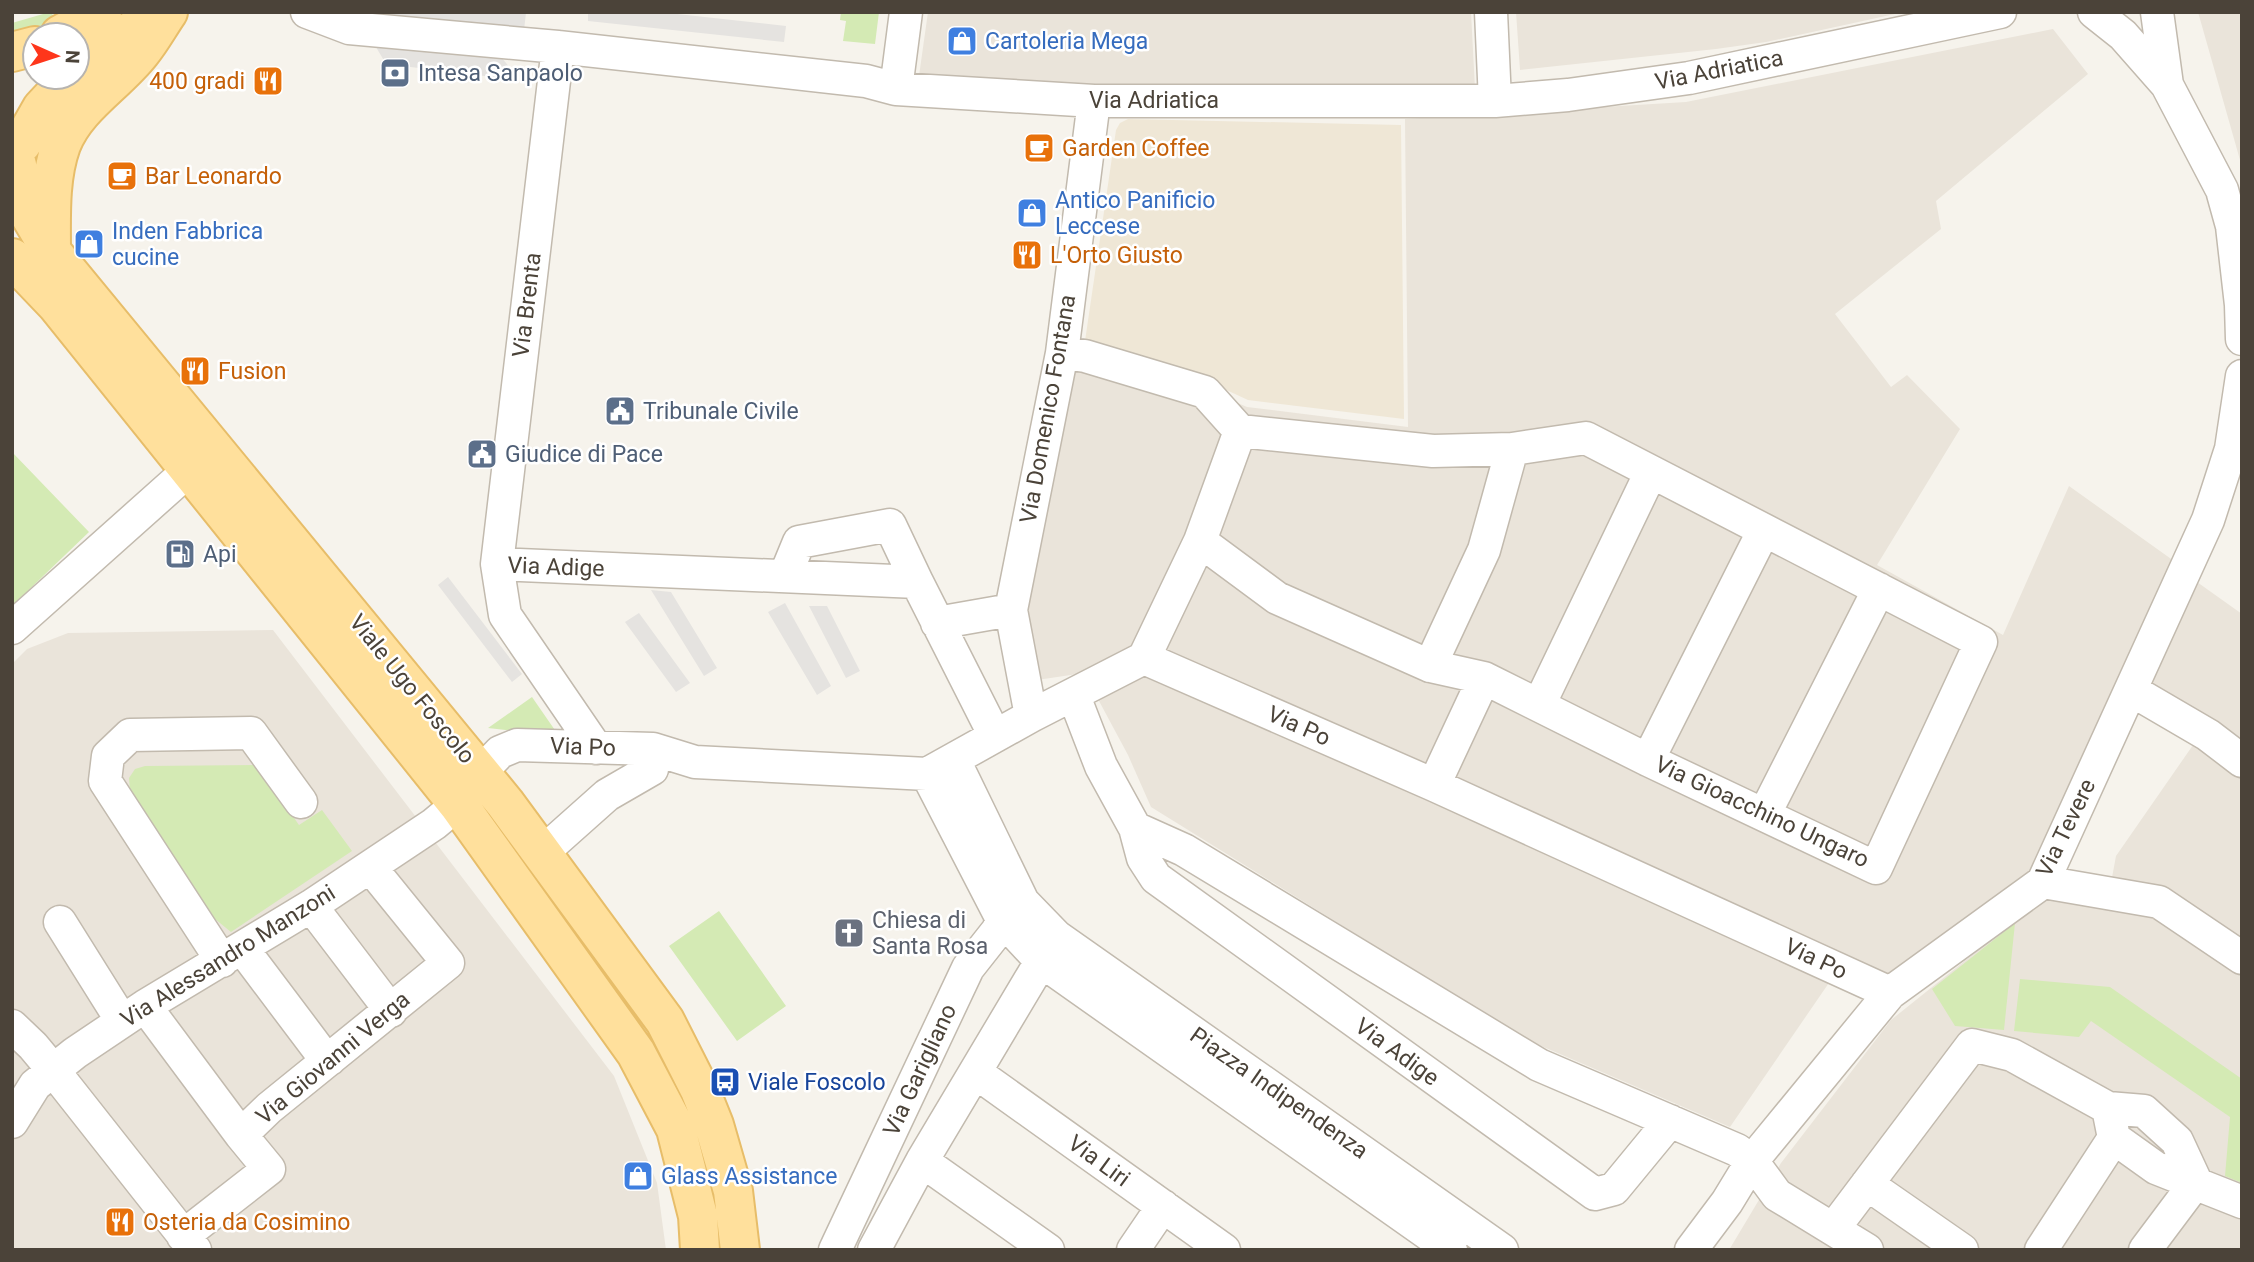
<svg xmlns="http://www.w3.org/2000/svg" width="2254" height="1262" viewBox="0 0 2254 1262" font-family="Roboto,sans-serif">
<style>
.residential{fill:#eae4da}
.education{fill:#efe7d6}
.green{fill:#d4eab4}
.parking{fill:#e5e3e0}
.lines{fill:none;stroke-linecap:round;stroke-linejoin:round}
.minor-casing{stroke:#c2baae;stroke-width:35}
.major-casing{stroke:#e7bd69;stroke-width:42}
.minor{stroke:#fff;stroke-width:32}
.major{stroke:#ffe09c;stroke-width:38}
.labels{text-anchor:middle;dominant-baseline:central;stroke-width:5;stroke-linejoin:round;paint-order:stroke}
.shop-label{font-size:23px;fill:#366cbe;stroke:#fff;text-anchor:start}
.street-label{font-size:23px;fill:#4b4339;stroke:#fff}
.service-label{font-size:23px;fill:#4e5e75;stroke:#fff;text-anchor:start}
.food-label{font-size:23px;fill:#c56008;stroke:#fff;text-anchor:start}
.worship-label{font-size:23px;fill:#5b616d;stroke:#fff;text-anchor:start}
.transit-label{font-size:23px;fill:#164399;stroke:#fff;text-anchor:start}
</style>
<rect width="100%" height="100%" fill="#f6f3ec"/>
<path class="residential" d="M 928,12 L 1471,12 L 1475,89 L 1096,88 L 919,76 Z
M 1516,12 L 1904,12 L 1766,42 L 1716,49 L 1520,70 Z
M 2198,12 L 2242,12 L 2242,167 Z
M 2053,29 L 2088,74 L 1936,201 L 1941,229 L 1835,314 L 1891,387 L 1907,375 L 1960,429 L 1877,565 L 2003,635 L 2069,486 L 2174,561 L 2029,876 L 1888,977 L 1846,958 L 1730,1127 L 1525,1039 L 1151,807 L 1128,755 L 1084,673 L 1037,680 L 1024,619 L 1052,489 L 1059,442 L 1081,346 L 1165,372 L 1247,407 L 1408,427 L 1405,119 L 1686,102 Z
M 2197,582 L 2242,614 L 2242,1250 L 1729,1250 L 1781,1163 L 1891,1020 L 2042,899 L 2106,910 L 2116,856 L 2209,722 L 2152,683 Z
M 273,630 L 614,1076 L 657,1183 L 666,1250 L 12,1250 L 12,664 L 27,649 L 68,633 Z"/>
<path class="education" d="M 1128,119 L 1401,125 L 1404,419 L 1248,400 L 1168,363 L 1085,341 L 1116,130 L 1120,123 Z"/>
<path class="green" d="M 50,12 L 56,18 L 35,30 L 12,36 L 12,23 Z
M 841,12 L 879,12 L 875,44 L 843,41 L 846,21 L 840,20 Z
M 12,452 L 89,532 L 12,606 Z
M 532,697 L 559,736 L 488,728 Z
M 257,765 L 299,825 L 322,810 L 352,851 L 231,932 L 215,919 L 130,791 L 129,778 L 135,769 L 145,766 Z
M 719,911 L 786,1006 L 737,1041 L 669,946 Z
M 2015,923 L 2004,1030 L 1955,1026 L 1932,989 Z
M 2020,979 L 2110,987 L 2242,1079 L 2242,1183 L 2225,1176 L 2230,1117 L 2091,1021 L 2079,1037 L 2014,1031 Z"/>
<path class="parking" d="M 366,12 L 523,12 L 526,13 L 524,30 Z
M 588,12 L 659,12 L 786,26 L 784,42 L 588,21 Z
M 373,42 L 502,58 L 514,73 L 509,79 L 386,64 Z
M 448,577 L 522,674 L 512,682 L 438,585 Z
M 651,590 L 671,592 L 717,668 L 704,676 Z
M 785,603 L 831,686 L 817,695 L 768,612 Z
M 809,606 L 827,606 L 860,671 L 846,678 Z
M 639,613 L 690,683 L 676,692 L 625,622 Z"/>
<g class="lines">
<g class="minor-casing">
<path id="minor" d="M 307,12 L 349,28 L 558,47 L 866,81 L 896,89 L 1094,101 L 1495,101 L 1568,95 L 1689,78 L 2000,12
M 1491,12 L 1495,101
M 2094,12 L 2123,35 L 2167,85 L 2222,190 L 2232,226 L 2241,305 L 2242,339
M 2157,12 L 2167,85
M 558,47 L 497,564 L 505,615 L 596,748
M 896,89 L 906,12
M 1062,353 L 1085,356 L 1205,392 L 1240,431 L 1433,451 L 1512,449 L 1586,438 L 1981,642 L 1876,868 L 1648,760 L 1484,678 L 1430,666 L 1277,598 L 1200,541
M 497,564 L 917,582 L 995,736
M 785,576 L 799,542 L 890,525 L 917,582
M 937,623 L 1011,610
M 12,628 L 189,470
M 1144,658 L 1434,785 L 1890,993
M 1144,658 L 1200,541 L 1240,431
M 1430,666 L 1484,550 L 1512,449
M 2131,690 L 2208,735 L 2242,761
M 1074,696 L 1101,766 L 1135,828 L 1184,850 L 1539,1065 L 1737,1150 L 1752,1161 L 1777,1195 L 1867,1250
M 1539,705 L 1651,472
M 1031,716 L 1011,610 L 1062,353 L 1094,101
M 954,760 L 1023,902 L 1056,936 L 1502,1250
M 1648,760 L 1764,530
M 927,774 L 1002,919 L 1041,961 L 1451,1250
M 1434,785 L 1484,678
M 1764,815 L 1879,589
M 1135,828 L 1143,858 L 1156,878 L 1595,1194 L 1614,1189 L 1670,1121
M 543,852 L 607,795 L 652,769
M 2043,882 L 2159,902 L 2242,958
M 311,906 L 391,1011
M 60,922 L 122,1021
M 242,948 L 318,1049 L 330,1059
M 222,961 L 105,781 L 108,756 L 130,735 L 251,733 L 301,802
M 145,1006 L 241,1135
M 12,1026 L 33,1046 L 53,1070 L 195,1250
M 975,1072 L 1224,1250
M 2108,1108 L 2144,1111 L 2177,1141 L 2196,1182
M 12,1122 L 35,1085 L 75,1053 L 145,1006 L 311,906 L 434,824 L 458,804 L 480,773 L 500,752 L 517,745 L 653,749 L 695,762 L 927,774 L 1031,716 L 1144,658
M 922,1161 L 1048,1250
M 1867,1184 L 1962,1250
M 1834,1228 L 1972,1045 L 2012,1055 L 2108,1108 L 2114,1138 L 2156,1168 L 2242,1202
M 183,1236 L 269,1169 L 241,1135 L 269,1108 L 448,963 L 371,868
M 835,1250 L 968,968 L 998,930 L 1002,919 L 1016,907
M 874,1250 L 922,1161 L 1052,943
M 1133,1250 L 1163,1206
M 1691,1250 L 1727,1202 L 1752,1161 L 1890,993 L 2043,882 L 2208,520 L 2231,449 L 2242,376
M 2041,1250 L 2114,1138
M 2145,1250 L 2196,1182"/>
</g>
<g class="major-casing">
<path id="major" d="M 60,35 L 102,12
M 12,52 L 35,46
M 77,72 L 114,41 L 161,14
M 22,143 L 42,108 L 71,77
M 17,165 L 25,207 L 51,251 L 505,803 L 665,1021 L 700,1090 L 714,1125 L 733,1191 L 740,1250
M 51,251 C 51,217 49,178 61,145 C 76,106 116,84 141,52 C 151,40 159,25 168,12
M 12,258 L 57,305 L 458,804 L 636,1053 L 676,1129 L 698,1216 L 700,1250"/>
</g>
<use href="#minor" class="minor"/>
<use href="#major" class="major"/>
</g>
<defs>
<g id="shop-square" transform="scale(1.575)"><rect x="-9" y="-9" width="18" height="18" rx="4" fill="#3f7fe0" stroke="#fff"/><path d="M-5-2.5h2.3a2.7 3.5 0 0 1 5.4 0H5L5.5 6h-11ZM-1.5-2.5h3a1.5 2.3 0 0 0-3 0Z" fill="#fff"/></g>
<g id="bank-square" transform="scale(1.575)"><rect x="-9" y="-9" width="18" height="18" rx="4" fill="#5c6f8a" stroke="#fff"/><path d="M-6-4H6V4H-6ZM0-2.3a2.3 2.3 0 1 0 0 4.6a2.3 2.3 0 1 0 0-4.6Z" fill="#fff"/></g>
<g id="restaurant-square" transform="scale(1.575)"><rect x="-9" y="-9" width="18" height="18" rx="4" fill="#e8710a" stroke="#fff"/><path d="M-5-6h1v4h1v-4h1v4h1v-4h1v5L-1.5 .5V6h-2V.5L-5-1ZM5-6V6H3V1.5H1.5Q1.5-4 5-6Z" fill="#fff"/></g>
<g id="cafe-square" transform="scale(1.575)"><rect x="-9" y="-9" width="18" height="18" rx="4" fill="#e8710a" stroke="#fff"/><path d="M-5.5-4.5H6V0H3Q3 3.5 0 3.5H-2.5Q-5.5 3.5-5.5 0ZM3-3.2v2h1.7v-2ZM-6 4.5H4V6H-6Z" fill="#fff"/></g>
<g id="civic-square" transform="scale(1.575)"><rect x="-9" y="-9" width="18" height="18" rx="4" fill="#5c6f8a" stroke="#fff"/><path d="M-.6-6.5H3V-4.5H.6V-3L4-1V1h2V6H-6V1h2V-1L-.6-3ZM-1.2 2.5V6h2.4V2.5Z" fill="#fff"/></g>
<g id="fuel-square" transform="scale(1.575)"><rect x="-9" y="-9" width="18" height="18" rx="4" fill="#5c6f8a" stroke="#fff"/><path d="M-5.5-6h7V0h2V4h1.3V-2.5L3-4.5l.8-.8L6-3V5H2.5V1h-1V6h-7ZM-4.2-4.7v3.2H.2V-4.7Z" fill="#fff"/></g>
<g id="church-square" transform="scale(1.575)"><rect x="-9" y="-9" width="18" height="18" rx="4" fill="#6b7280" stroke="#fff"/><path d="M-1.2-6h2.4v3.5h3.3v2.4h-3.3V6h-2.4V-.1h-3.3v-2.4h3.3Z" fill="#fff"/></g>
<g id="bus-square" transform="scale(1.575)"><rect x="-9" y="-9" width="18" height="18" rx="4" fill="#1a4fb4" stroke="#fff"/><path d="M-5-6H5V4H4V6H2V4H-2V6H-4V4H-5ZM-3.5-4V0h7V-4ZM-3.5 1.2v1.5H-2V1.2ZM2 1.2v1.5H3.5V1.2Z" fill="#fff"/></g>
</defs>
<g fill-rule="evenodd">
<use href="#shop-square" x="962" y="41"/>
<use href="#bank-square" x="395" y="73"/>
<use href="#restaurant-square" x="268" y="81"/>
<use href="#cafe-square" x="1039" y="148"/>
<use href="#cafe-square" x="122" y="176"/>
<use href="#shop-square" x="1032" y="213"/>
<use href="#shop-square" x="89" y="244"/>
<use href="#restaurant-square" x="1027" y="255"/>
<use href="#restaurant-square" x="195" y="371"/>
<use href="#civic-square" x="620" y="411"/>
<use href="#civic-square" x="482" y="454"/>
<use href="#fuel-square" x="180" y="554"/>
<use href="#church-square" x="849" y="933"/>
<use href="#bus-square" x="725" y="1082"/>
<use href="#shop-square" x="638" y="1176"/>
<use href="#restaurant-square" x="120" y="1222"/>
</g>
<g class="labels">
<g class="shop-label">
<text x="985" y="41">Cartoleria Mega</text>
<text x="1055" y="200">Antico Panificio<tspan x="1055" dy="26">Leccese</tspan></text>
<text x="112" y="231">Inden Fabbrica<tspan x="112" dy="26">cucine</tspan></text>
<text x="661" y="1176">Glass Assistance</text>
</g>
<g class="street-label">
<text transform="translate(1719 70) rotate(-11)">Via Adriatica</text>
<text x="1154" y="100">Via Adriatica</text>
<text transform="translate(527 305) rotate(-83)">Via Brenta</text>
<text transform="translate(1048 409) rotate(-80)">Via Domenico Fontana</text>
<text transform="translate(556 567) rotate(2)">Via Adige</text>
<text transform="translate(412 689) rotate(51)">Viale Ugo Foscolo</text>
<text transform="translate(1299 726) rotate(24)">Via Po</text>
<text transform="translate(583 747) rotate(2)">Via Po</text>
<text transform="translate(1762 812) rotate(25)">Via Gioacchino Ungaro</text>
<text transform="translate(2066 828) rotate(-64)">Via Tevere</text>
<text transform="translate(228 956) rotate(-32)">Via Alessandro Manzoni</text>
<text transform="translate(1816 959) rotate(25)">Via Po</text>
<text transform="translate(1397 1052) rotate(36)">Via Adige</text>
<text transform="translate(333 1058) rotate(-40)">Via Giovanni Verga</text>
<text transform="translate(920 1070) rotate(-65)">Via Garigliano</text>
<text transform="translate(1279 1093) rotate(35)">Piazza Indipendenza</text>
<text transform="translate(1099 1161) rotate(36)">Via Liri</text>
</g>
<g class="service-label">
<text x="418" y="73">Intesa Sanpaolo</text>
<text x="643" y="411">Tribunale Civile</text>
<text x="505" y="454">Giudice di Pace</text>
<text x="203" y="554">Api</text>
</g>
<g class="food-label">
<text x="245" y="81" text-anchor="end">400 gradi</text>
<text x="1062" y="148">Garden Coffee</text>
<text x="145" y="176">Bar Leonardo</text>
<text x="1050" y="255">L'Orto Giusto</text>
<text x="218" y="371">Fusion</text>
<text x="143" y="1222">Osteria da Cosimino</text>
</g>
<g class="worship-label">
<text x="872" y="920">Chiesa di<tspan x="872" dy="26">Santa Rosa</tspan></text>
</g>
<g class="transit-label">
<text x="748" y="1082">Viale Foscolo</text>
</g>
</g>
<rect width="2254" height="1262" fill="none" stroke="#4b4339" stroke-width="28"/>
<g transform="translate(56 56) rotate(93)"><circle r="33" fill="#ffffff" stroke="#b7b4b0" stroke-width="2"/>
<path d="M0-5L12 26L0 18L-12 26Z" fill="#fe361b"/>
<text y="-10" font-size="19" font-weight="bold" text-anchor="middle" fill="#4b4339">N</text>
</g>
</svg>
